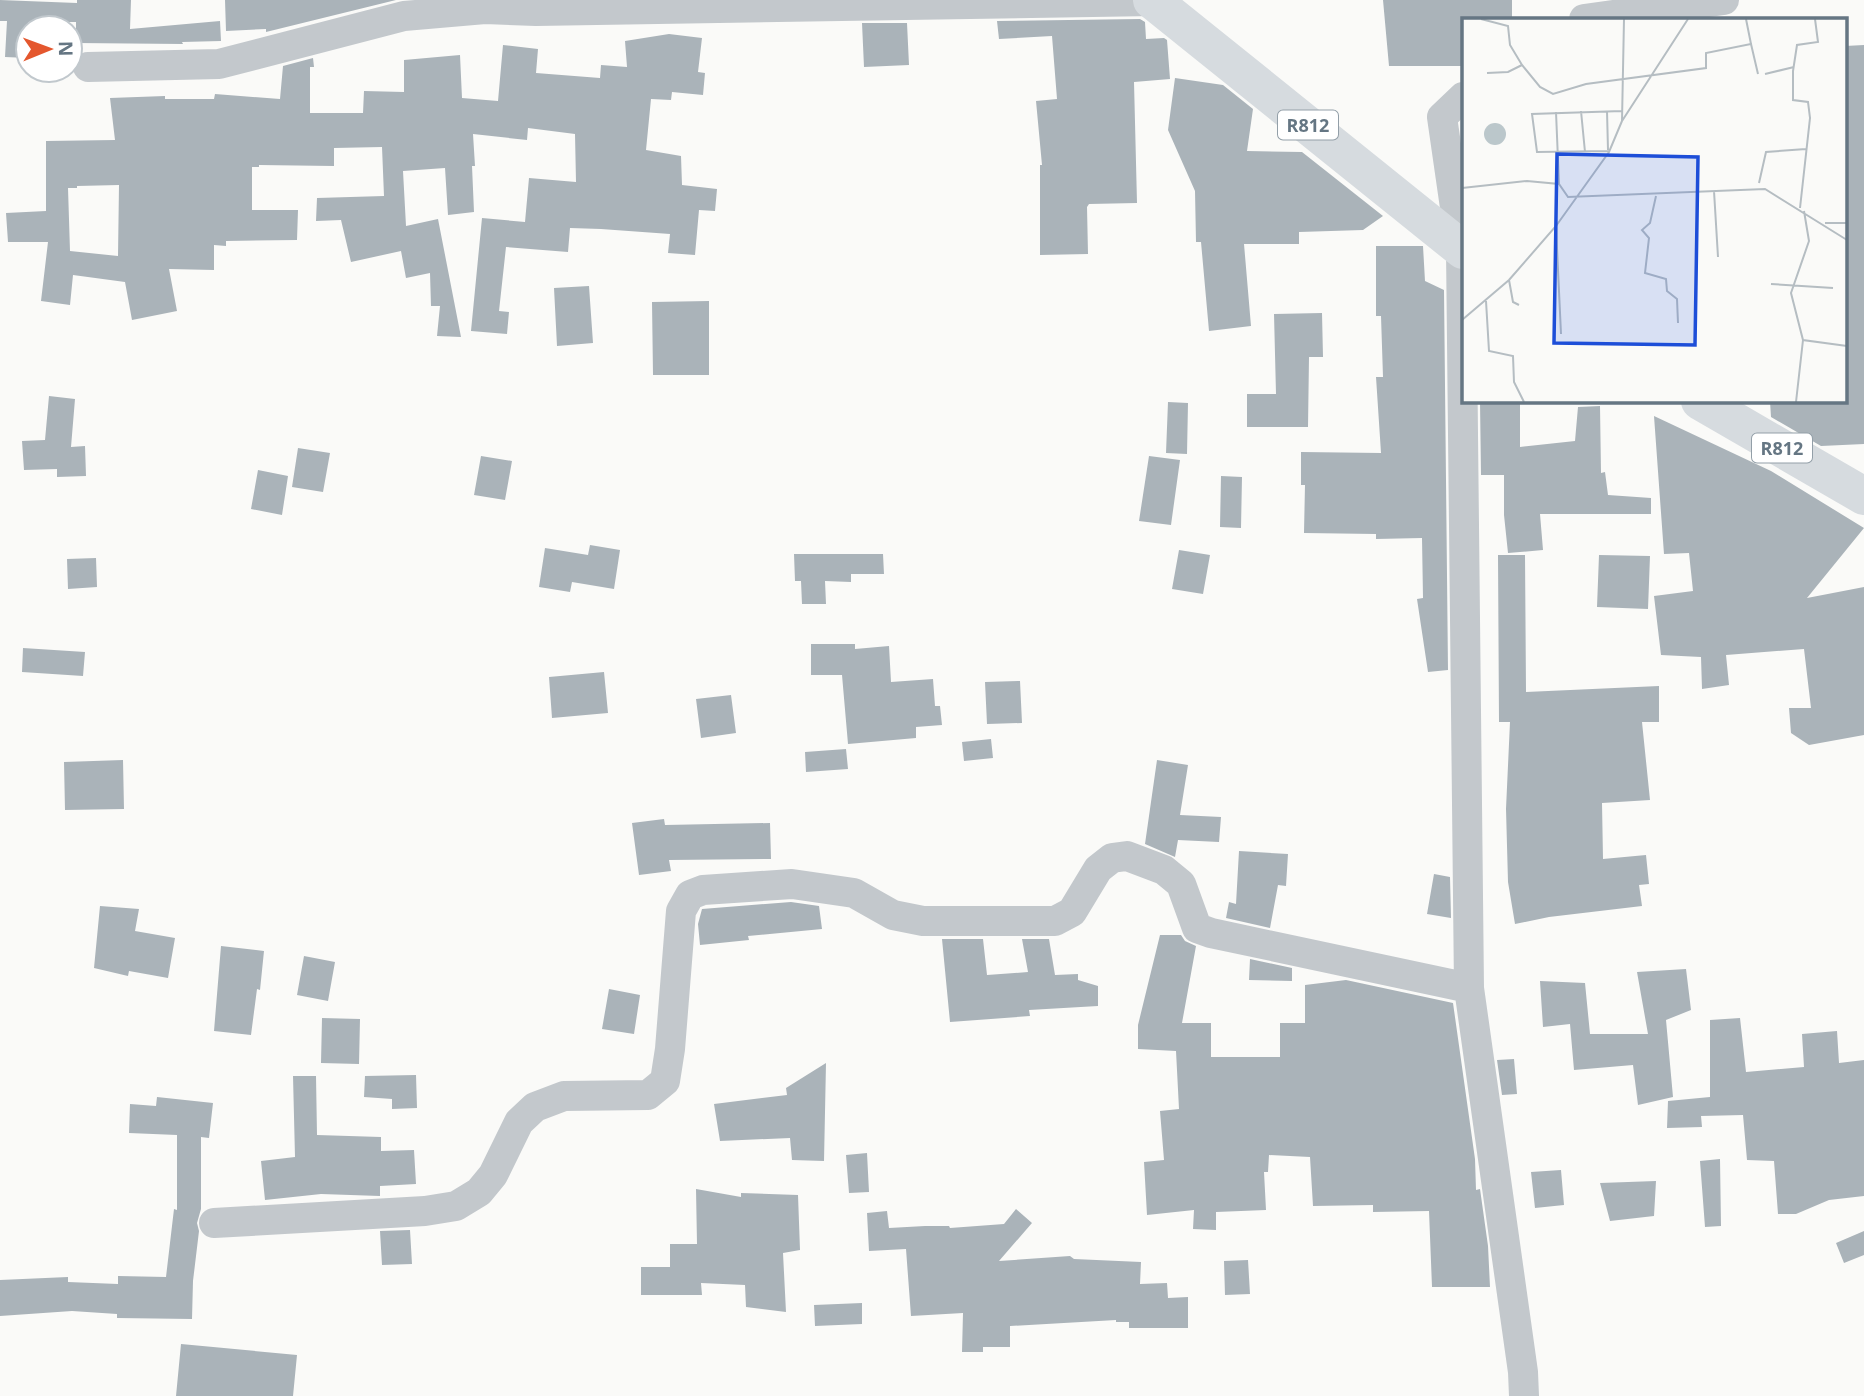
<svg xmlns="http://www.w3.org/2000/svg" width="1864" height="1396" viewBox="0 0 1864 1396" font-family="'Open Sans',sans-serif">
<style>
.building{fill:#aab3b9;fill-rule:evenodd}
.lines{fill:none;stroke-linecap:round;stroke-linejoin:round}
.minor{stroke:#c3c8cc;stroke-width:30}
.major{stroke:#d6dbdf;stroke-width:38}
.labels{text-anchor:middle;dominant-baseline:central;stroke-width:7;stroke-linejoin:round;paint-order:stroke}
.shield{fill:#fff;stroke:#939fa8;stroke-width:2}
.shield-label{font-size:18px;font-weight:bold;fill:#657683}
.inset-road{fill:none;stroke:#b5bdc2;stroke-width:2}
.view{fill:#1d4ed8;fill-opacity:0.15;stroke:#1d4ed8;stroke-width:3.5}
.inset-edge{fill:none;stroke:#657683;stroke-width:3.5}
</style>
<rect width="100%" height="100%" fill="#fafaf8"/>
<path class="building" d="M 0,0 L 77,3 L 77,0 L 131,0 L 130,29 L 220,21 L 221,41 L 182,42 L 183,44 L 76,43 L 76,22 L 28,22 L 28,58 L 5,57 L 7,21 L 0,21 Z
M 225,0 L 396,0 L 266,32 L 266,29 L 226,31 Z
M 1383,0 L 1512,0 L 1512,19 L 1463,19 L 1463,66 L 1389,66 Z
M 1140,19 L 1145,22 L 1146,39 L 1164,38 L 1167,40 L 1170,79 L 1134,82 L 1137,203 L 1089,204 L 1087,207 L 1088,254 L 1040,255 L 1040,165 L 1042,165 L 1036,101 L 1057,99 L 1052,36 L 999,39 L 997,21 Z
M 862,23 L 907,23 L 909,65 L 864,67 Z
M 669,34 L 702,38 L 698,72 L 705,73 L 703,95 L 672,92 L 671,100 L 651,99 L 646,150 L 681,156 L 682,185 L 717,189 L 715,211 L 699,210 L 695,255 L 668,253 L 670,234 L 601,229 L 570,228 L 568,252 L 506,247 L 499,311 L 509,312 L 507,334 L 471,331 L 482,218 L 525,222 L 529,178 L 576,182 L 575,134 L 528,128 L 527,140 L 473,134 L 475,166 L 472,166 L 474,212 L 448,215 L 445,168 L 403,171 L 406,226 L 438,219 L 461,337 L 437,336 L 440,306 L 431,306 L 430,273 L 406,278 L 401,251 L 351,262 L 341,220 L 316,221 L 317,198 L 384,196 L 382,147 L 334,148 L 334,166 L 259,165 L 259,167 L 252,167 L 252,210 L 298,210 L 297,240 L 226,241 L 226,246 L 214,245 L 214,270 L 169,269 L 177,311 L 132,320 L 125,282 L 73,275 L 70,305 L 41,301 L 48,242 L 8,242 L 6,213 L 46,211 L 46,141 L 115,140 L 110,98 L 165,96 L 165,99 L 214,99 L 215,94 L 280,99 L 283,66 L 313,58 L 314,67 L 310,67 L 310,113 L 363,113 L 364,91 L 404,92 L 404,60 L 460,55 L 462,98 L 498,101 L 503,45 L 538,49 L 536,73 L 600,78 L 601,65 L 627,67 L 625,41 ZM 119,185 L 118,256 L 70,251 L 68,188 L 77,188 L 77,186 Z
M 1864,45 L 1864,444 L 1821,446 L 1771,417 L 1770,401 L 1845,401 L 1845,46 Z
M 1175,78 L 1223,85 L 1253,109 L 1247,151 L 1302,152 L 1383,216 L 1363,230 L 1299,232 L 1299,244 L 1244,244 L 1251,326 L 1209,331 L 1201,242 L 1196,242 L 1195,191 L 1168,130 Z
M 1376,246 L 1423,246 L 1425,281 L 1444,290 L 1448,670 L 1428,672 L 1417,599 L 1423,598 L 1422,538 L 1376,539 L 1376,534 L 1304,533 L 1305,485 L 1301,485 L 1301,452 L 1381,453 L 1376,377 L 1383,377 L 1381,316 L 1376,316 Z
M 589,286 L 593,343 L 557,346 L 554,288 Z
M 709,301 L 709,375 L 653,375 L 652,302 Z
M 1322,313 L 1323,357 L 1309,357 L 1308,427 L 1247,427 L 1247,394 L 1276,394 L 1274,314 Z
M 49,396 L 75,399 L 71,447 L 85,446 L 86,476 L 57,477 L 57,469 L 24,470 L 22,441 L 45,440 Z
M 1480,401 L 1520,401 L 1520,447 L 1575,441 L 1578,407 L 1600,406 L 1601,473 L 1605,472 L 1608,495 L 1651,498 L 1651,514 L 1540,514 L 1543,550 L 1508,553 L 1504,515 L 1504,475 L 1481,475 Z
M 1168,402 L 1188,403 L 1187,454 L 1166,453 Z
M 1654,416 L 1771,471 L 1864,528 L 1807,598 L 1864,587 L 1864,735 L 1809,745 L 1791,733 L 1789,708 L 1811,708 L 1804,649 L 1726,655 L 1729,685 L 1702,689 L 1701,657 L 1661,655 L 1654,596 L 1693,591 L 1689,553 L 1664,554 Z
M 298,448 L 330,453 L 323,492 L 292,487 Z
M 481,456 L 512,461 L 505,500 L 474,495 Z
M 1149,456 L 1180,460 L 1171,525 L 1139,521 Z
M 258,470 L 288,476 L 282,515 L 251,509 Z
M 1221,476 L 1242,477 L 1241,528 L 1220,527 Z
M 590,545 L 620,550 L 614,589 L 572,582 L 570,592 L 539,587 L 545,548 L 588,555 Z
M 1179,550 L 1210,555 L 1203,594 L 1172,589 Z
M 794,554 L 883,554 L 884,574 L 851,574 L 851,582 L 825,581 L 826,604 L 802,604 L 801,581 L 795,581 Z
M 1498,555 L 1525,555 L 1526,692 L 1659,686 L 1659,722 L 1642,722 L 1650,800 L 1602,803 L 1603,859 L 1646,855 L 1649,884 L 1639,885 L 1642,906 L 1549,917 L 1515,924 L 1508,882 L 1506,809 L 1510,722 L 1499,722 Z
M 1599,555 L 1650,556 L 1648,609 L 1597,607 Z
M 96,558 L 97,587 L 68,589 L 67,559 Z
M 811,644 L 855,644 L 855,649 L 889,646 L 891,682 L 933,679 L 935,706 L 940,706 L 942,725 L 916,727 L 916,738 L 848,744 L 842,675 L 811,675 Z
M 23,648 L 85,652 L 83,676 L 22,672 Z
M 604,672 L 608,713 L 552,718 L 549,677 Z
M 1020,681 L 1022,723 L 987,724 L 985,682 Z
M 731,695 L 736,733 L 701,738 L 696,699 Z
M 991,739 L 993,758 L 964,761 L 962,742 Z
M 846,749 L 848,769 L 806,772 L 805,752 Z
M 123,760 L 124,809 L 65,810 L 64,762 Z
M 1157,760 L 1188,765 L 1180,815 L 1221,817 L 1219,842 L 1178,840 L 1175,857 L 1145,844 Z
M 664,819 L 665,825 L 770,823 L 771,859 L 669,860 L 671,871 L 639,875 L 632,823 Z
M 1239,851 L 1288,854 L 1286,886 L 1278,885 L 1270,928 L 1226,918 L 1229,902 L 1236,904 Z
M 1434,874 L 1450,877 L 1451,918 L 1427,914 Z
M 791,902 L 819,906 L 822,929 L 748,936 L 749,940 L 700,945 L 698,924 L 702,909 Z
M 100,906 L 139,909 L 135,931 L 175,938 L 168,978 L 129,971 L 128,976 L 94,968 Z
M 1160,935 L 1181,935 L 1185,941 L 1196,946 L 1182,1023 L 1211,1023 L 1211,1057 L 1280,1057 L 1280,1023 L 1305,1023 L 1305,985 L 1346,980 L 1453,1003 L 1475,1159 L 1476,1190 L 1480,1189 L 1488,1246 L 1490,1287 L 1432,1287 L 1429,1211 L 1373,1212 L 1373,1205 L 1313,1206 L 1310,1157 L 1269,1155 L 1268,1172 L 1264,1172 L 1266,1210 L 1216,1212 L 1216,1230 L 1193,1229 L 1194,1210 L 1147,1215 L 1144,1162 L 1164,1160 L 1160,1111 L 1179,1109 L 1176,1051 L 1138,1049 L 1138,1025 Z
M 942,939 L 983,939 L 987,975 L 1028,972 L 1022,939 L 1049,939 L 1055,975 L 1078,974 L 1078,980 L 1098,986 L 1098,1006 L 1029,1010 L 1030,1016 L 950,1022 Z
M 221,946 L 264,951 L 260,990 L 257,989 L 251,1035 L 214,1031 Z
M 304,956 L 335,962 L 328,1001 L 297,995 Z
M 1250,959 L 1292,968 L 1292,981 L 1249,980 Z
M 1686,969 L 1691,1010 L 1666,1020 L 1673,1097 L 1638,1105 L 1633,1065 L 1574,1070 L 1570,1024 L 1543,1027 L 1540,981 L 1585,983 L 1590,1034 L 1648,1034 L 1637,972 Z
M 609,989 L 640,995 L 634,1034 L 602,1029 Z
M 322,1018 L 360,1019 L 359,1064 L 321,1063 Z
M 1740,1018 L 1746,1072 L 1804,1067 L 1802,1034 L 1837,1031 L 1839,1063 L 1864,1060 L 1864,1196 L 1829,1200 L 1796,1214 L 1778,1214 L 1774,1161 L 1747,1160 L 1743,1115 L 1701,1116 L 1702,1127 L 1667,1128 L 1668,1101 L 1710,1097 L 1710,1020 Z
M 1514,1059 L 1517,1094 L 1502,1095 L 1497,1060 Z
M 826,1063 L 824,1161 L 792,1160 L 790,1138 L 720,1141 L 714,1104 L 787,1095 L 786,1088 Z
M 416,1075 L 417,1108 L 392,1109 L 392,1099 L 364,1097 L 365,1076 Z
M 293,1076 L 316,1076 L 317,1135 L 381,1137 L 381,1151 L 414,1150 L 416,1184 L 380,1186 L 380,1196 L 321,1194 L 265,1200 L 261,1161 L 295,1157 Z
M 157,1097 L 213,1103 L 209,1138 L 201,1137 L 201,1209 L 197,1223 L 199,1231 L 193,1281 L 192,1319 L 117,1318 L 117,1314 L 72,1311 L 0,1316 L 0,1280 L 68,1277 L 68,1282 L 118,1284 L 118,1276 L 166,1277 L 174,1209 L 177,1210 L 177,1135 L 129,1133 L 130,1104 L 156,1106 Z
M 867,1153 L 869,1192 L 849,1193 L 846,1155 Z
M 1720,1159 L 1721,1226 L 1705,1227 L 1700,1161 Z
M 1561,1170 L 1564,1205 L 1535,1208 L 1531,1172 Z
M 1656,1181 L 1654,1216 L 1610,1221 L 1600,1183 Z
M 696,1189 L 741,1197 L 741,1193 L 798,1195 L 800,1250 L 783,1253 L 786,1312 L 746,1307 L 745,1285 L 701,1283 L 702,1295 L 641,1295 L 641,1267 L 670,1267 L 670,1244 L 697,1244 Z
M 1016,1209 L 1032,1223 L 999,1261 L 1070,1256 L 1074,1259 L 1141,1262 L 1140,1284 L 1167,1283 L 1168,1298 L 1188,1297 L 1188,1328 L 1129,1328 L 1129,1322 L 1116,1322 L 1116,1320 L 1010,1326 L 1010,1347 L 983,1347 L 983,1352 L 962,1352 L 963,1313 L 911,1316 L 906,1249 L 869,1251 L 867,1213 L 887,1211 L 889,1228 L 925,1226 L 949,1226 L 950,1228 L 1004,1224 Z
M 410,1230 L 412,1264 L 382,1265 L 380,1231 Z
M 1864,1231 L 1864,1255 L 1844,1263 L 1836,1243 Z
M 1248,1260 L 1250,1294 L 1225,1295 L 1224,1261 Z
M 862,1303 L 862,1324 L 815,1326 L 814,1305 Z
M 181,1344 L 297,1355 L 293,1396 L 176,1396 Z"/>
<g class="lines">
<path class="minor" d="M 1584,19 L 1724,0
M 88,67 L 219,64 L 404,16 L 485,9 L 536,11 L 1154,1
M 1463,97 L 1442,117 L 1461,249 L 1469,988 L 1523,1372 L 1524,1396
M 214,1223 L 425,1211 L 456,1206 L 479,1192 L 493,1175 L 519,1122 L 535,1107 L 564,1096 L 648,1095 L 665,1081 L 670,1049 L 681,911 L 690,895 L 703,890 L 792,884 L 854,893 L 893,915 L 923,921 L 1055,921 L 1072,912 L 1098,869 L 1112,858 L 1127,856 L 1164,870 L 1181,884 L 1197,928 L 1211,933 L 1469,988"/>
<path class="major" d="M 1152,0 L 1463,250
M 1700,401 L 1864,496"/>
</g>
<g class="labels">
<g class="shield">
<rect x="1278" y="110.5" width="60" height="29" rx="5"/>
<rect x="1752" y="433.5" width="60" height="29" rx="5"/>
</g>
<g class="shield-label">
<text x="1308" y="125">R812</text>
<text x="1782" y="448">R812</text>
</g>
</g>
<g transform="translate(1462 18)">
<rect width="385" height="385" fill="#fafaf8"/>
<path d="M22 116a11 11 0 1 1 22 0a11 11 0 1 1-22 0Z" fill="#bbc7cb"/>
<path class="inset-road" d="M 19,1 L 46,8 L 48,27 L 60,47 L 78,69 L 91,76 L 124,66 L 244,50 L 244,35 L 289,26 L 284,1M 289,26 L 296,56M 25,55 L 46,54 L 60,47M 303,56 L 332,49M 119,93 L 123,134M 145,93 L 146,132M 94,94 L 97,166M 160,103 L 226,1M 147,133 L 75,134 L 70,96 L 160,93M 297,165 L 304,134 L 344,131M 0,170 L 65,163 L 97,166 L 106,179 L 303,171 L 385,222M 252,173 L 256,239M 194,178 L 188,205 L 180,212 L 187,220 L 183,255 L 204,261 L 205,273 L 215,281 L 216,305M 338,190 L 348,100 L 346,84 L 331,82 L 331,53 L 335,27 L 356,24 L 353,1M 342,193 L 347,223 L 329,275 L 341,322 L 385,328M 363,205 L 385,205M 94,209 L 99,316M 47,262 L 51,284 L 57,287M 309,266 L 371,270M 24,283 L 27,333 L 51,338 L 52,364 L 62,384M 0,302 L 47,262 L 94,208 L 147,134 L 160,103 L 162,1M 334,384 L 341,322"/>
<path class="view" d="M 95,136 L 236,139 L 233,327 L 92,325 Z"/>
<rect width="385" height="385" class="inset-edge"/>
</g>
<g transform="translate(49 49) rotate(89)"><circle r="33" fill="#ffffff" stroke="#c1c8cd" stroke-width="2"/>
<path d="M0-5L12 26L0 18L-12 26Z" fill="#e4572e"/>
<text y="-10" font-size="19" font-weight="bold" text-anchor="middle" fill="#657683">N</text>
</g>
</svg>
